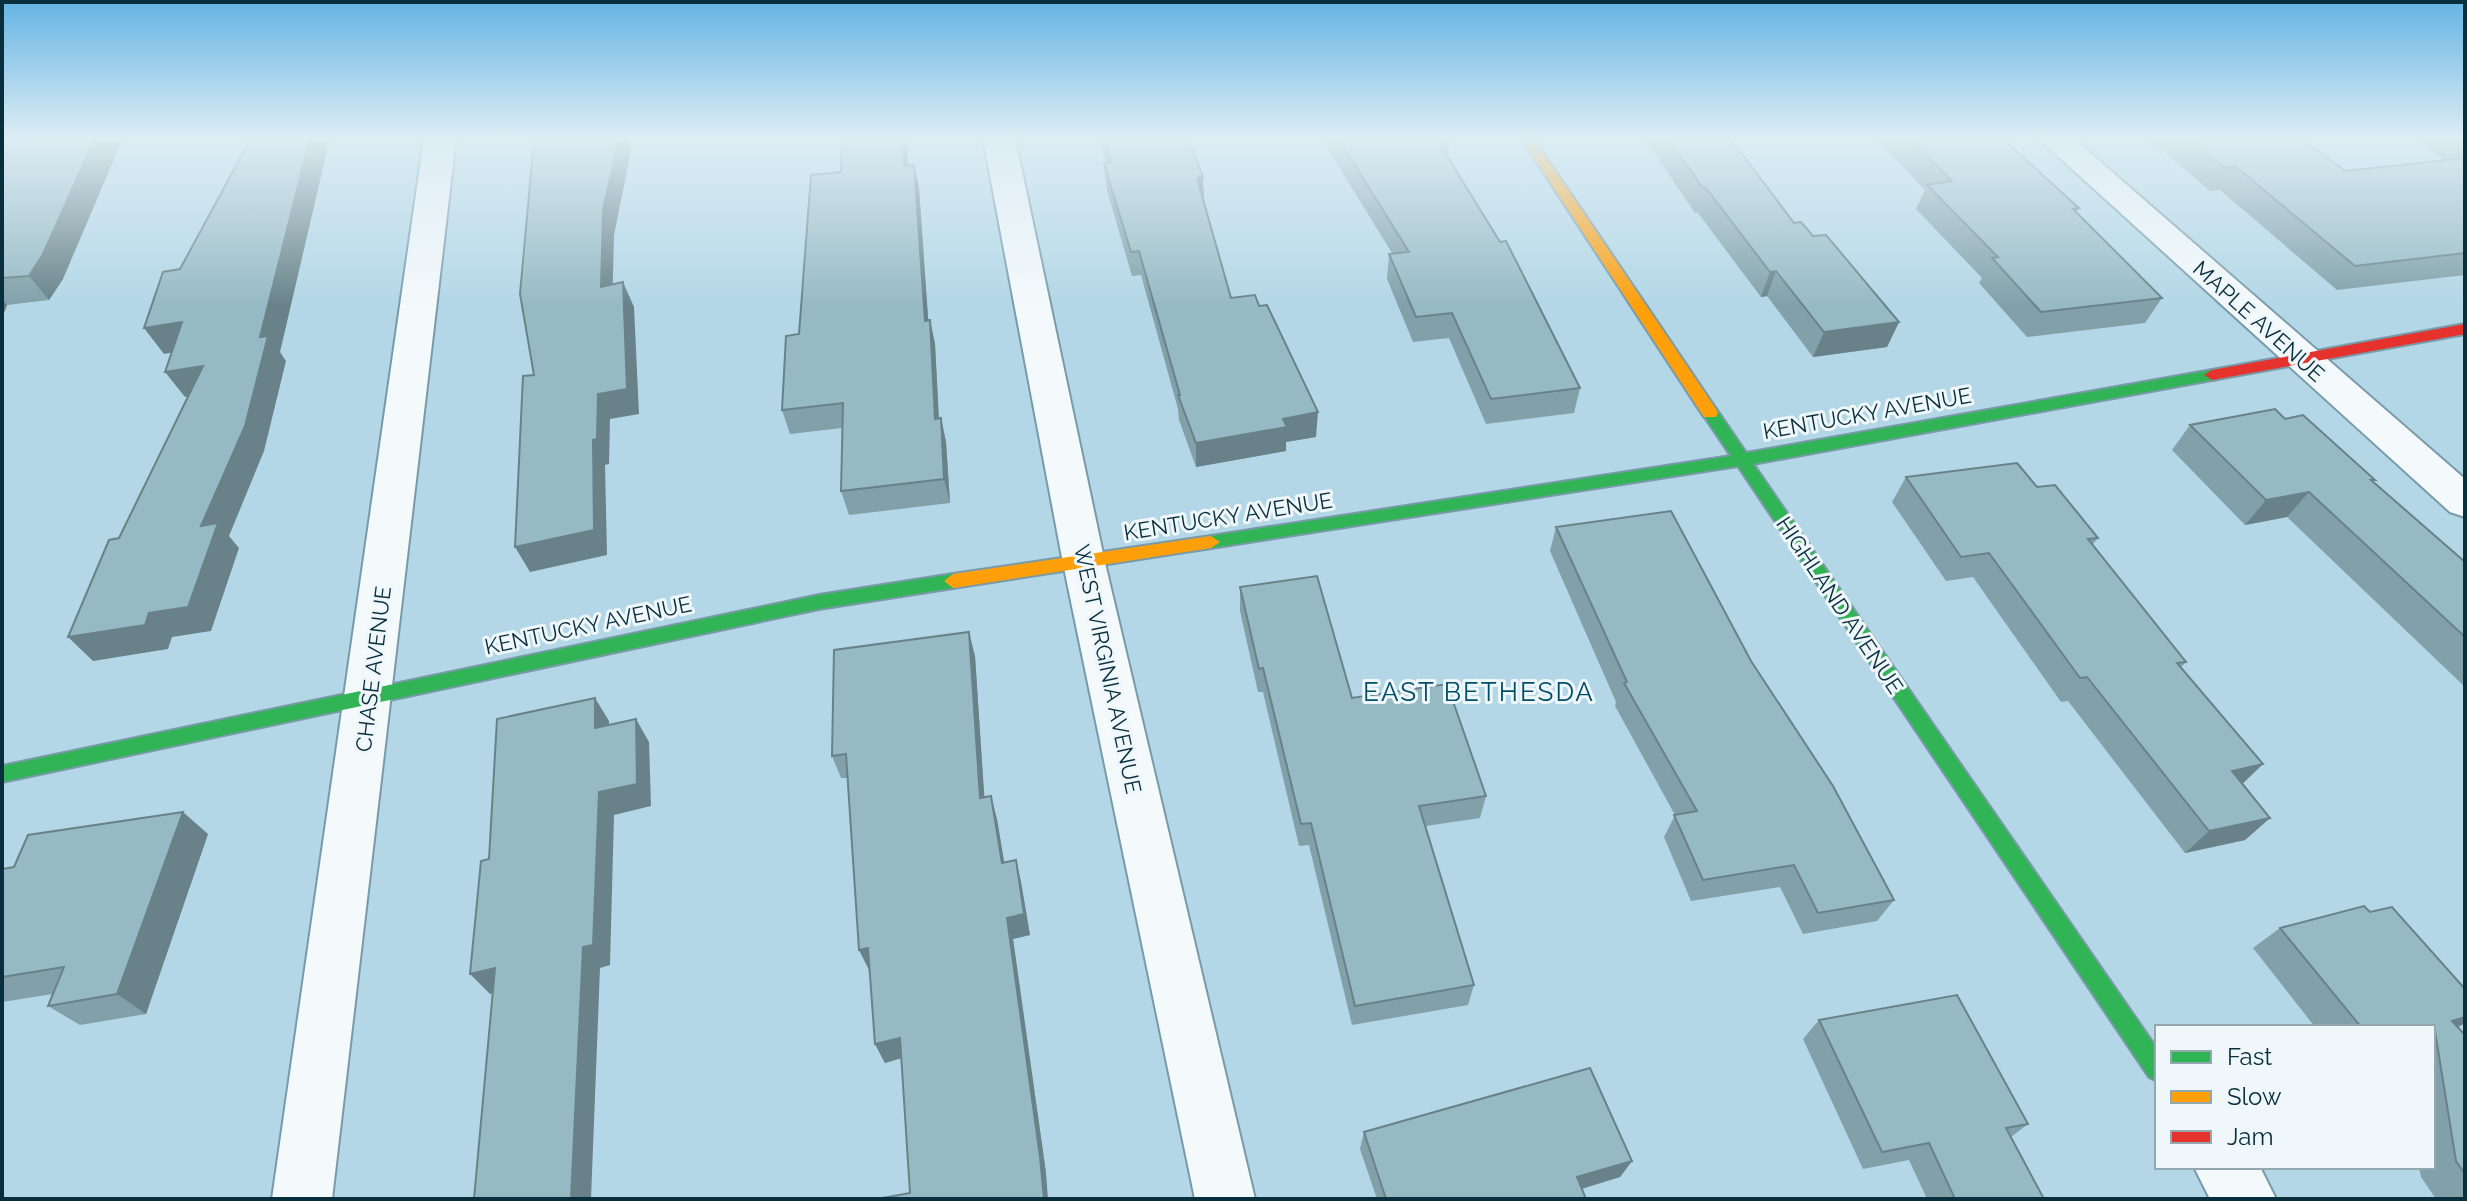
<svg xmlns="http://www.w3.org/2000/svg" width="2467" height="1201" viewBox="0 0 2467 1201" font-family="Raleway,sans-serif">
<style>
.lines{fill:none;stroke-linecap:round;stroke-linejoin:round}
.street-casing{stroke:#799aa8;stroke-width:4}
.fast-casing{stroke:#799aa8;stroke-width:4}
.slow-casing{stroke:#799aa8;stroke-width:4}
.jam-casing{stroke:#799aa8;stroke-width:4}
.street{fill:#f4f9fb;fill-rule:evenodd}
.fast{fill:#30b455;fill-rule:evenodd}
.slow{fill:#ff9f0a;fill-rule:evenodd}
.jam{fill:#e5322d;fill-rule:evenodd}
.wall{fill:#81a0a9}
.shaded-wall{fill:#698289}
.building{fill:#96bac4;stroke:#698289;stroke-width:2}
.labels{text-anchor:middle;dominant-baseline:central;stroke-width:6;stroke-linejoin:round;paint-order:stroke}
.street-label{font-size:22px;fill:#092f3e;stroke:#eff7fb}
.quarter-label{font-size:26px;letter-spacing:2px;fill:#004f68;stroke:#eff7fb}
</style>
<rect width="100%" height="100%" fill="#b3d7e7"/>
<g class="lines">
<g class="street-casing">
<path id="street" d="M 424,138 L 456,138 L 332,1199 L 272,1199 Z
M 983,138 L 1015,138 L 1105,563 L 1255,1199 L 1195,1199 L 1063,563 Z
M 2038,138 L 2073,138 L 2465,479 L 2465,517 L 2450,512 Z
M 2194,1167 L 2260,1167 L 2276,1199 L 2210,1199 Z"/>
</g>
<g class="fast-casing">
<path id="fast" d="M 2212,370 L 2217,371 L 2220,375 L 2217,379 L 1753,464 L 2157,1049 L 2157,1081 L 2149,1077 L 1738,466 L 1211,548 L 1202,542 L 1211,536 L 1731,456 L 1702,413 L 1710,408 L 1716,409 L 1746,453 Z
M 953,574 L 962,581 L 953,588 L 819,609 L 2,782 L 2,766 L 819,595 Z"/>
</g>
<g class="slow-casing">
<path id="slow" d="M 1521,138 L 1533,138 L 1716,409 L 1718,413 L 1716,417 L 1704,417 Z
M 1211,536 L 1220,542 L 1211,548 L 953,588 L 944,581 L 953,574 Z"/>
</g>
<g class="jam-casing">
<path id="jam" d="M 2465,324 L 2465,334 L 2212,380 L 2204,375 L 2212,370 Z"/>
</g>
<use href="#street" class="street"/>
<use href="#fast" class="fast"/>
<use href="#slow" class="slow"/>
<use href="#jam" class="jam"/>
</g>
<path class="wall" d="M 2,138 L 63,279 L 49,300 L 7,305 L 2,318 Z
M 1098,138 L 1188,138 L 1203,201 L 1231,298 L 1316,437 L 1286,442 L 1286,451 L 1196,467 L 1179,420 L 1178,409 L 1141,275 L 1132,276 L 1106,187 L 1104,164 L 1106,163 Z
M 1321,138 L 1450,138 L 1448,154 L 1446,154 L 1580,388 L 1574,413 L 1486,424 L 1449,338 L 1413,342 L 1387,279 L 1389,254 L 1392,253 Z
M 1644,138 L 1728,138 L 1794,223 L 1813,236 L 1899,322 L 1887,347 L 1813,357 L 1767,296 L 1761,297 L 1698,213 L 1695,213 Z
M 1875,138 L 2002,138 L 2079,208 L 2076,213 L 2162,298 L 2145,323 L 2027,337 L 1979,283 L 1982,278 L 1916,209 L 1925,190 Z
M 2148,138 L 2301,138 L 2345,171 L 2444,160 L 2415,138 L 2465,138 L 2465,275 L 2337,290 L 2220,190 L 2210,191 Z
M 908,165 L 914,165 L 919,188 L 928,320 L 930,320 L 935,344 L 939,418 L 941,418 L 946,442 L 950,503 L 849,515 L 841,491 L 842,428 L 790,434 L 782,410 L 799,334 Z
M 2285,419 L 2375,480 L 2373,482 L 2465,562 L 2465,687 L 2287,517 L 2245,525 L 2172,450 L 2190,425 Z
M 1906,477 L 2037,487 L 2098,538 L 2092,545 L 2186,662 L 2181,667 L 2263,764 L 2242,784 L 2270,818 L 2245,840 L 2185,853 L 2068,701 L 2061,702 L 1973,577 L 1946,581 L 1892,502 Z
M 1556,527 L 1751,661 L 1894,900 L 1877,921 L 1803,934 L 1780,887 L 1691,901 L 1664,837 L 1675,815 L 1615,706 L 1616,702 L 1550,551 Z
M 1240,587 L 1352,698 L 1486,796 L 1480,818 L 1426,826 L 1474,985 L 1468,1005 L 1352,1025 L 1309,845 L 1299,846 L 1263,692 L 1258,692 L 1240,611 Z
M 975,656 L 984,797 L 997,819 L 1004,863 L 1016,860 L 1021,882 L 1030,935 L 1013,939 L 1046,1173 L 910,1193 L 901,1058 L 885,1063 L 875,1044 L 870,970 L 859,950 L 848,778 L 841,778 L 832,756 Z
M 208,834 L 146,1014 L 80,1025 L 48,1006 L 53,994 L 2,1002 L 2,869 Z
M 2280,928 L 2465,1023 L 2458,1027 L 2465,1035 L 2465,1199 L 2436,1199 L 2421,1177 L 2419,1167 L 2433,1167 L 2433,1027 L 2315,1027 L 2253,948 Z
M 1819,1020 L 2028,1124 L 2011,1137 L 2044,1199 L 1927,1199 L 1909,1160 L 1863,1169 L 1803,1039 Z
M 1364,1132 L 1632,1161 L 1620,1177 L 1582,1189 L 1586,1199 L 1377,1199 L 1360,1149 Z"/>
<path class="shaded-wall" d="M 95,138 L 123,138 L 63,279 L 49,300 L 29,276 Z
M 310,138 L 330,138 L 280,352 L 286,361 L 264,451 L 229,536 L 239,548 L 211,631 L 172,637 L 168,649 L 93,661 L 68,637 L 149,613 L 201,526 L 260,337 Z
M 619,138 L 629,138 L 631,151 L 614,235 L 612,312 L 601,287 L 603,210 Z
M 903,138 L 907,138 L 909,189 L 904,166 Z
M 914,165 L 919,188 L 930,345 L 925,321 Z
M 1203,177 L 1204,201 L 1197,178 Z
M 1776,271 L 1767,296 L 1761,297 L 1770,272 Z
M 623,282 L 634,307 L 639,414 L 610,419 L 609,464 L 605,465 L 607,555 L 530,572 L 515,547 L 593,440 L 598,394 Z
M 2,298 L 7,305 L 2,318 Z
M 930,320 L 935,344 L 940,443 L 935,419 Z
M 182,322 L 200,347 L 164,354 L 144,328 Z
M 1899,322 L 1887,347 L 1813,357 L 1824,332 Z
M 203,366 L 222,391 L 185,397 L 165,372 Z
M 1318,412 L 1316,437 L 1286,442 L 1286,451 L 1196,467 L 1196,443 L 1283,419 Z
M 941,418 L 946,442 L 950,503 L 944,479 Z
M 2309,492 L 2287,517 L 2245,525 L 2266,500 Z
M 969,632 L 975,656 L 986,821 L 980,798 Z
M 595,698 L 609,721 L 610,751 L 595,728 Z
M 636,719 L 649,742 L 651,806 L 614,815 L 610,965 L 600,968 L 591,1199 L 571,1199 L 583,947 L 599,792 Z
M 2263,764 L 2239,787 L 2232,771 Z
M 991,796 L 997,819 L 1008,885 L 1002,863 Z
M 183,812 L 208,834 L 146,1014 L 117,994 Z
M 2270,818 L 2245,840 L 2185,853 L 2209,831 Z
M 1016,860 L 1021,882 L 1030,935 L 1013,939 L 1046,1173 L 1048,1199 L 1044,1199 L 1007,918 Z
M 868,948 L 878,968 L 869,970 L 859,950 Z
M 495,968 L 514,988 L 490,994 L 470,974 Z
M 2465,1017 L 2465,1023 L 2451,1031 L 2452,1021 Z
M 900,1038 L 909,1056 L 885,1063 L 875,1044 Z
M 1632,1161 L 1620,1177 L 1567,1193 L 1577,1177 Z"/>
<path class="building" d="M 2,138 L 95,138 L 43,254 L 29,276 L 2,278 Z
M 251,138 L 310,138 L 260,337 L 268,336 L 245,426 L 201,526 L 218,523 L 188,607 L 149,613 L 145,625 L 68,637 L 109,540 L 119,538 L 203,366 L 165,372 L 182,322 L 144,328 L 163,272 L 180,269 Z
M 537,138 L 619,138 L 603,210 L 601,287 L 623,282 L 627,389 L 598,394 L 597,439 L 593,440 L 594,530 L 515,547 L 523,376 L 534,375 L 520,294 L 533,150 Z
M 842,138 L 903,138 L 904,166 L 914,165 L 925,321 L 930,320 L 935,419 L 941,418 L 944,479 L 841,491 L 843,403 L 782,410 L 786,336 L 799,334 L 811,175 L 841,172 Z
M 1104,138 L 1188,138 L 1203,177 L 1197,178 L 1231,298 L 1255,295 L 1259,306 L 1267,305 L 1318,412 L 1283,419 L 1287,427 L 1196,443 L 1178,395 L 1180,395 L 1139,251 L 1131,252 L 1104,164 L 1111,162 Z
M 1338,138 L 1436,138 L 1500,242 L 1506,241 L 1580,388 L 1491,399 L 1452,313 L 1416,317 L 1389,254 L 1409,252 Z
M 1668,138 L 1728,138 L 1739,150 L 1794,223 L 1801,222 L 1813,236 L 1826,235 L 1899,322 L 1824,332 L 1776,271 L 1770,272 L 1706,188 L 1703,188 Z
M 1909,138 L 2002,138 L 2079,208 L 2073,209 L 2162,298 L 2041,312 L 1992,258 L 1998,257 L 1927,185 L 1952,181 Z
M 2189,138 L 2301,138 L 2345,171 L 2465,158 L 2465,253 L 2355,266 L 2235,166 L 2225,168 Z
M 2275,409 L 2285,419 L 2303,415 L 2375,480 L 2371,480 L 2465,562 L 2465,637 L 2309,492 L 2266,500 L 2190,425 Z
M 2017,463 L 2037,487 L 2055,485 L 2098,538 L 2088,539 L 2186,662 L 2177,663 L 2263,764 L 2232,771 L 2270,818 L 2209,831 L 2087,677 L 2080,678 L 1989,553 L 1961,557 L 1906,477 Z
M 1671,511 L 1751,661 L 1833,786 L 1894,900 L 1818,913 L 1794,865 L 1703,880 L 1674,815 L 1697,811 L 1624,683 L 1627,682 L 1556,527 Z
M 1317,576 L 1352,698 L 1447,684 L 1486,796 L 1419,806 L 1474,985 L 1355,1006 L 1311,823 L 1301,824 L 1263,668 L 1259,669 L 1240,587 Z
M 969,632 L 980,798 L 991,796 L 1002,863 L 1016,860 L 1024,914 L 1007,918 L 1040,1157 L 1044,1199 L 877,1199 L 910,1193 L 900,1038 L 875,1044 L 868,948 L 859,950 L 846,754 L 832,756 L 834,650 Z
M 595,698 L 595,728 L 636,719 L 637,784 L 599,792 L 593,945 L 583,947 L 571,1199 L 474,1199 L 495,968 L 470,974 L 481,861 L 489,859 L 497,719 Z
M 183,812 L 117,994 L 48,1006 L 64,967 L 2,977 L 2,869 L 14,867 L 28,835 Z
M 2364,906 L 2370,912 L 2392,907 L 2465,989 L 2465,1017 L 2452,1021 L 2465,1035 L 2465,1174 L 2456,1161 L 2434,1025 L 2428,1027 L 2361,1027 L 2280,928 Z
M 1957,995 L 2028,1124 L 2006,1128 L 2044,1199 L 1955,1199 L 1929,1143 L 1882,1152 L 1819,1020 Z
M 1590,1068 L 1632,1161 L 1577,1177 L 1586,1199 L 1386,1199 L 1364,1132 Z"/>
<linearGradient id="sky" x2="0" y2="1"><stop stop-color="#64b4e3"/><stop offset="0.45" stop-color="#ddedf4"/><stop offset="1" stop-color="#ddedf4" stop-opacity="0"/></linearGradient>
<rect width="2467" height="306" fill="url(#sky)"/>
<g class="labels">
<g class="street-label">
<text transform="translate(2259 321) rotate(42)">MAPLE AVENUE</text>
<text transform="translate(1867 413) rotate(-10)">KENTUCKY AVENUE</text>
<text transform="translate(1228 516) rotate(-9)">KENTUCKY AVENUE</text>
<text transform="translate(1840 605) rotate(56)">HIGHLAND AVENUE</text>
<text transform="translate(588 625) rotate(-12)">KENTUCKY AVENUE</text>
<text transform="translate(373 669) rotate(-83)">CHASE AVENUE</text>
<text transform="translate(1108 669) rotate(78)">WEST VIRGINIA AVENUE</text>
</g>
<g class="quarter-label">
<text x="1479" y="692">EAST BETHESDA</text>
</g>
</g>
<rect width="2467" height="1201" fill="none" stroke="#092f3e" stroke-width="8"/>
<rect x="2155" y="1025" width="280" height="144" fill="#eff7fb" stroke="#93a7af" stroke-width="2"/>
<rect x="2171" y="1051" width="40" height="12" fill="#30b455" stroke="#93a7af" stroke-width="2"/>
<text x="2227" y="1065" font-size="24" fill="#092f3e">Fast</text>
<rect x="2171" y="1091" width="40" height="12" fill="#ff9f0a" stroke="#93a7af" stroke-width="2"/>
<text x="2227" y="1105" font-size="24" fill="#092f3e">Slow</text>
<rect x="2171" y="1131" width="40" height="12" fill="#e5322d" stroke="#93a7af" stroke-width="2"/>
<text x="2227" y="1145" font-size="24" fill="#092f3e">Jam</text>
</svg>
